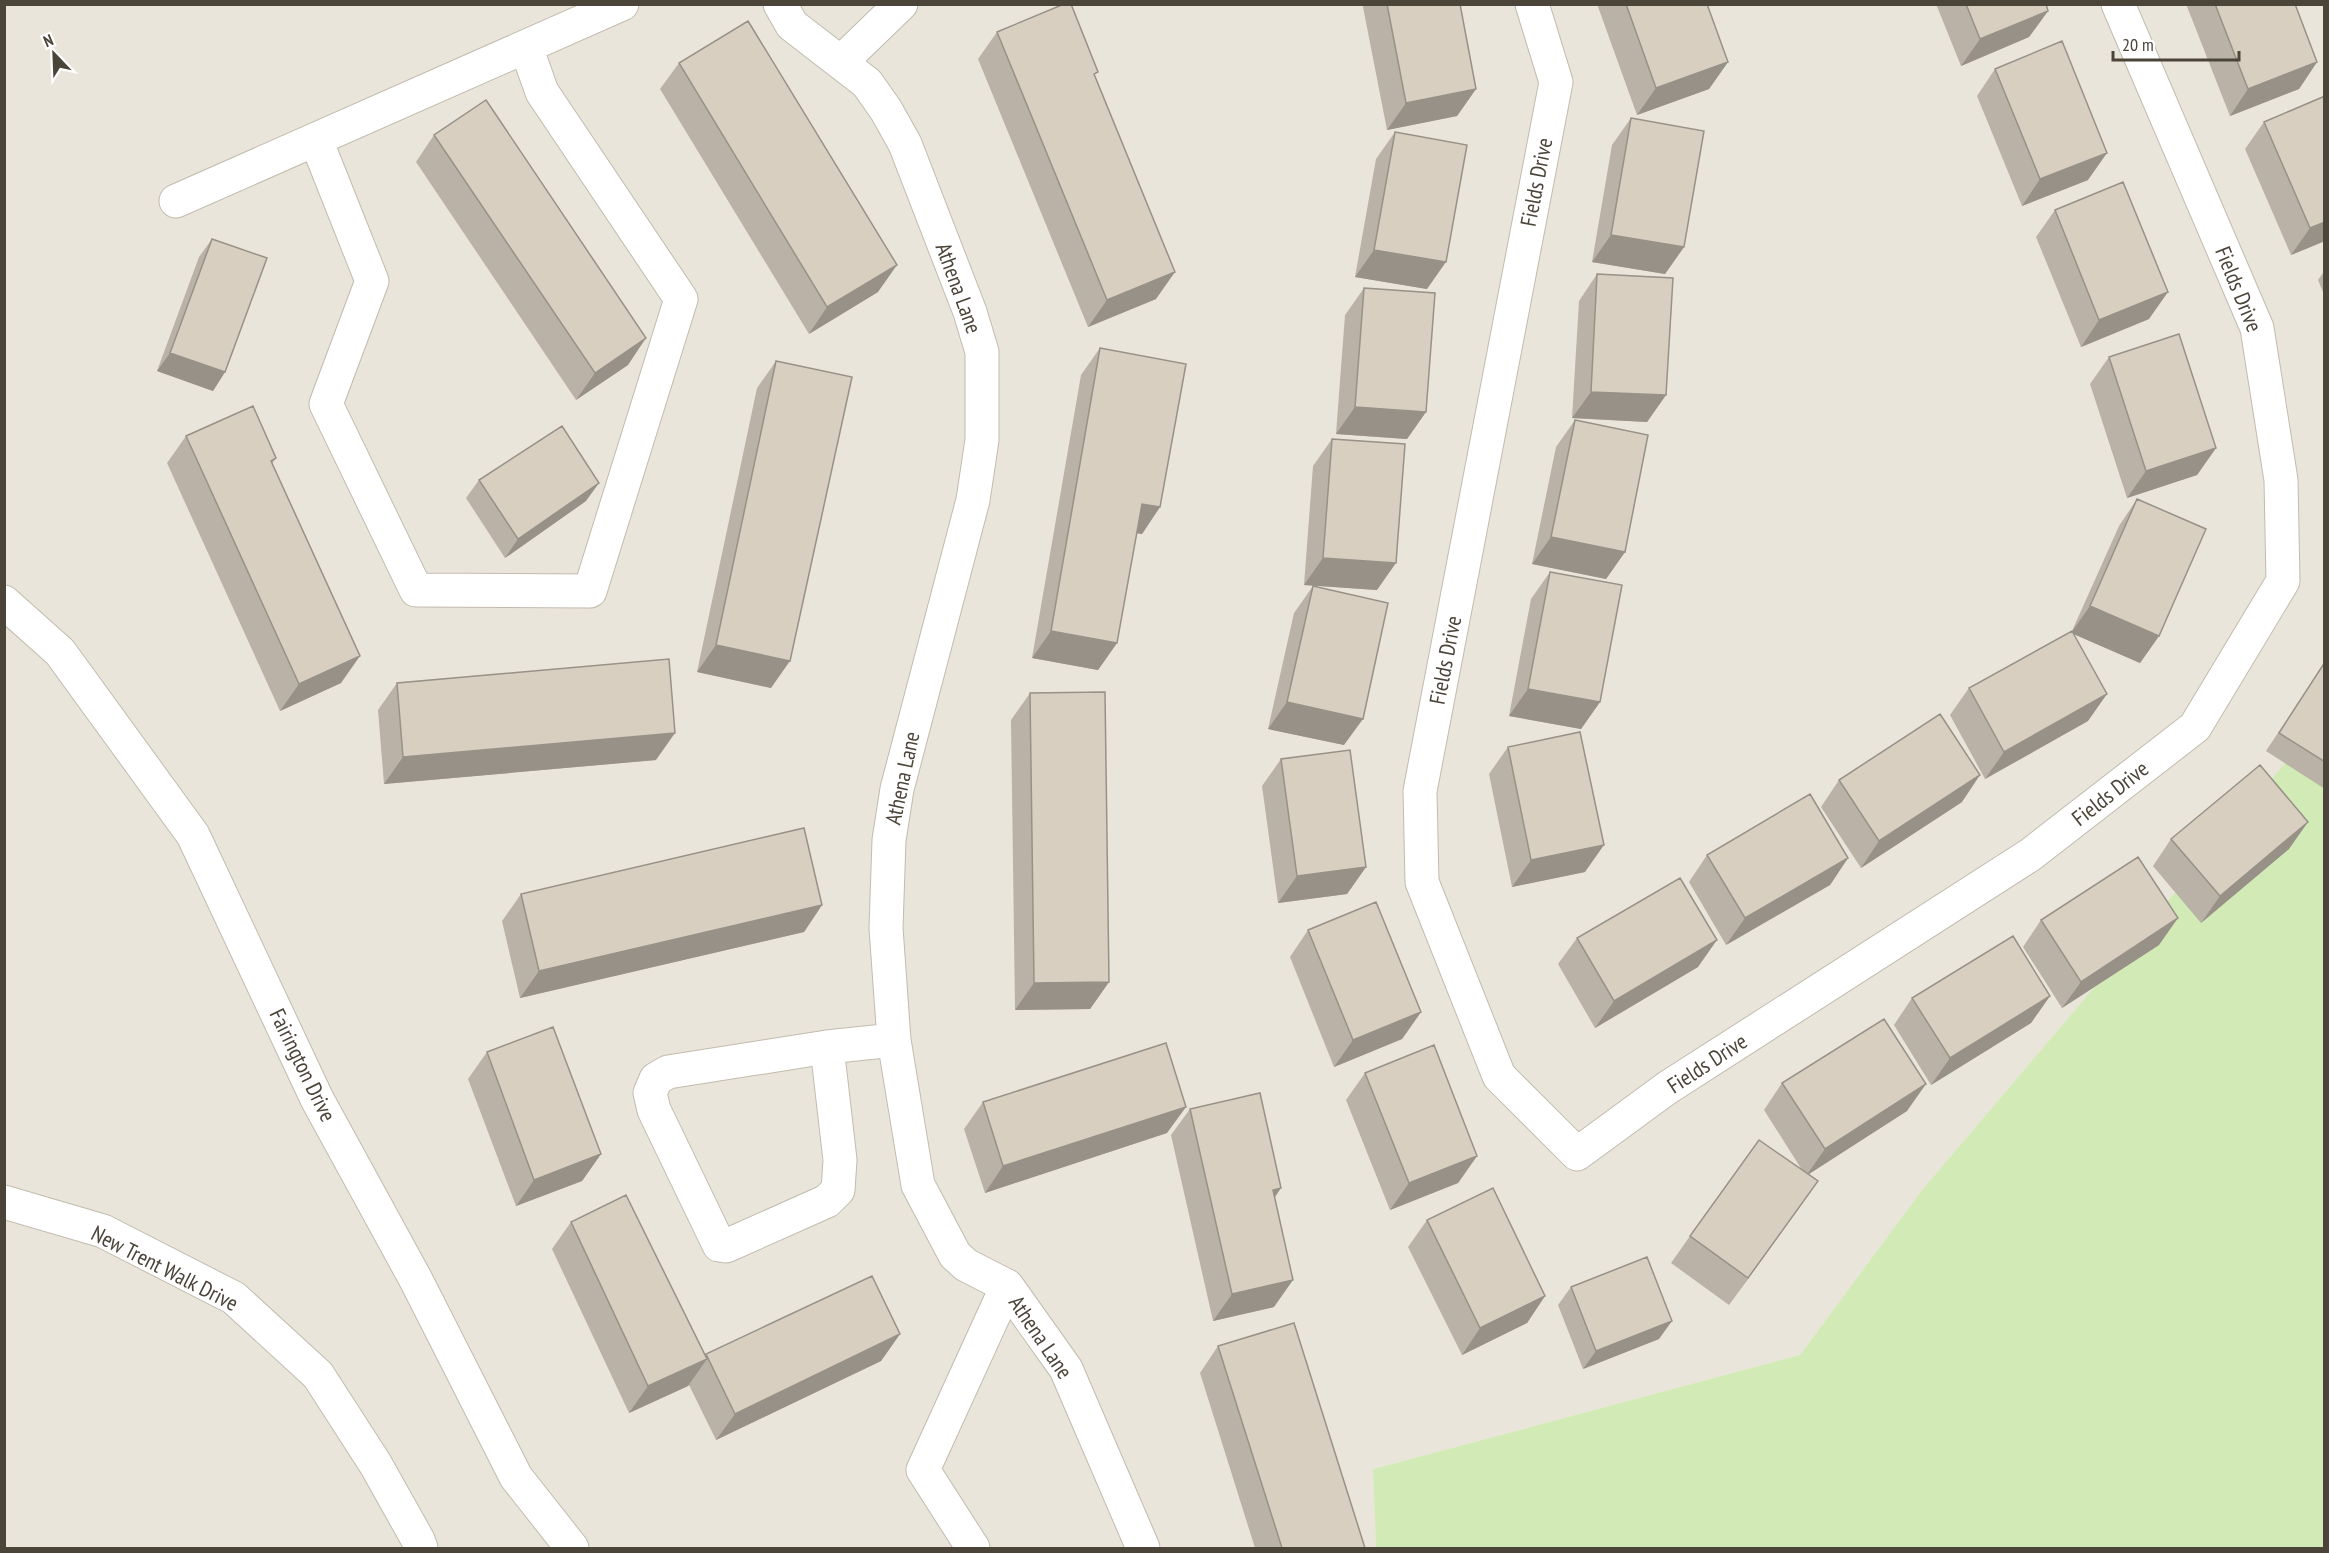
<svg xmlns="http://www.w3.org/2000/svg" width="2329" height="1553" viewBox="0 0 2329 1553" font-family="'PT Sans Narrow',sans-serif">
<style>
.residential{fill:#eae5da}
.green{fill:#d2eab5}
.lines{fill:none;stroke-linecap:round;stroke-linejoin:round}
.minor-casing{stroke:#c2bbae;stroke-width:35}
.minor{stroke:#fff;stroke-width:33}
.wall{fill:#bab2a6}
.shaded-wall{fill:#979187}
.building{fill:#d8cfc1;stroke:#979187;stroke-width:1.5}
.labels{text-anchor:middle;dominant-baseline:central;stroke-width:4.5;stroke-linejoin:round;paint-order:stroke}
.street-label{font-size:22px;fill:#4b4439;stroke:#fff}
</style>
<rect width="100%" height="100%" fill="#f6f3ec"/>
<path class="residential" d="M 5,5 L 2324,5 L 2324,717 L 1922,1190 L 1800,1355 L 1373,1469 L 1376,1548 L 5,1548 Z"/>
<path class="green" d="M 2324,717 L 2324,1548 L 1376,1548 L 1373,1469 L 1800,1355 L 1922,1190 Z"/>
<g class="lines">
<g class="minor-casing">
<path id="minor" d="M 780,4 L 792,25 L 867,83 L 886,110 L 905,144 L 970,312 L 982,352 L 982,440 L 973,500 L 897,789 L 889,840 L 886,928 L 894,1040 L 918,1185 L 955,1255 L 966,1265 L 1007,1286 L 1066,1369 L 1143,1548
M 1532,4 L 1556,82 L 1420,791 L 1422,882 L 1499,1076 L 1577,1154 L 1667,1088 L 2030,855 L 2195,727 L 2283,581 L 2281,480 L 2257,328 L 2118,4
M 841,62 L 901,4
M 316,140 L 372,281 L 326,404 L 416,590 L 590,591 L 681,299 L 542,92 L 526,47
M 176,201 L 622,4
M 4,602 L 60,652 L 193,835 L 317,1099 L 416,1280 L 516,1477 L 572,1548
M 827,1047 L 840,1160 L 838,1190 L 827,1201 L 726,1246 L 719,1245 L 654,1110 L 650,1093 L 656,1079 L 668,1072 L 827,1047 L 894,1040
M 4,1202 L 103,1231 L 234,1298 L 318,1375 L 376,1465 L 418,1540 L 421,1548
M 973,1548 L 923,1470 L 1007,1286"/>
</g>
<use href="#minor" class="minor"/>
</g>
<path class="wall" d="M 1364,4 L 1460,4 L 1476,89 L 1457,116 L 1387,130 L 1363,7 Z
M 1597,4 L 1707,4 L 1728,62 L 1709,89 L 1637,115 Z
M 1936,4 L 2046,4 L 2048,11 L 2029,37 L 1961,66 Z
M 2186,4 L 2295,4 L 2317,62 L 2299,89 L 2230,116 Z
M 997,32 L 1095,77 L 1156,299 L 1088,327 L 978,59 Z
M 679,63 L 878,292 L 809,334 L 660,89 Z
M 1995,69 L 2088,180 L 2022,206 L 1977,96 Z
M 2325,96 L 2325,241 L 2291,255 L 2245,149 L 2264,122 Z
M 1631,118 L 1684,247 L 1665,274 L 1592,262 L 1612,145 Z
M 1395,132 L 1427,289 L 1355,277 L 1376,159 Z
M 434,135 L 628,365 L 576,400 L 416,162 Z
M 2055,210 L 2149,319 L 2081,347 L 2036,237 Z
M 212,239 L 225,372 L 213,391 L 157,371 L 199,257 Z
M 2325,270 L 2325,297 L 2318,280 Z
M 1597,274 L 1666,395 L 1647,422 L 1572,418 L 1579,301 Z
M 1364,288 L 1426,412 L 1407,439 L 1336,434 L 1345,315 Z
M 1100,348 L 1160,507 L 1142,534 L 1137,533 L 1117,643 L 1098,670 L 1032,658 L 1081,375 Z
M 2109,357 L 2216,448 L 2197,475 L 2127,498 L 2090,384 Z
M 776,361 L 771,688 L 697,672 L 757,388 Z
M 1575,420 L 1625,552 L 1606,579 L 1532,564 L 1556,447 Z
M 186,436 L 276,458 L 272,464 L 341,683 L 280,711 L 167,463 Z
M 1332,439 L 1377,590 L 1304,585 L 1313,466 Z
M 479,480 L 586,501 L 505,558 L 466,498 Z
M 2137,499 L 2159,636 L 2140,663 L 2074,634 L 2088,721 L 1985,779 L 1950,715 L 1969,688 L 2072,631 L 2119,526 Z
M 1550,572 L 1600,702 L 1581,729 L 1509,716 L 1531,599 Z
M 1313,586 L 1344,745 L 1268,729 L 1294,613 Z
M 2323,665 L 2325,666 L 2325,789 L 2266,751 Z
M 397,683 L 656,760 L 384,784 L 378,710 Z
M 1030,693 L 1109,982 L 1090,1009 L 1015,1010 L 1011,720 Z
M 1508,747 L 1585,872 L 1512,887 L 1489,774 Z
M 1281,759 L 1366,867 L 1347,894 L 1278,903 L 1262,786 Z
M 1839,780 L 1962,802 L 1861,868 L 1821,807 Z
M 2171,839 L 2289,849 L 2201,923 L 2153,866 Z
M 1707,855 L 1848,858 L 1830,885 L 1726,945 L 1689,882 Z
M 521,894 L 822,905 L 804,932 L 520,998 L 502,921 Z
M 2041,920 L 2159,945 L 2062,1008 L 2023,947 Z
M 1308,930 L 1421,1012 L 1402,1039 L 1334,1067 L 1290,957 Z
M 1577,938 L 1698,967 L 1595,1028 L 1558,964 Z
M 2050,996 L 2031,1023 L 1931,1085 L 1894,1025 L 1912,998 Z
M 487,1052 L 601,1154 L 582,1181 L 516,1206 L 468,1079 Z
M 1365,1073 L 1477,1156 L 1458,1183 L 1390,1210 L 1346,1100 Z
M 1782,1083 L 1907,1111 L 1808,1174 L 1818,1181 L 1729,1305 L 1671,1263 L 1690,1236 L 1802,1170 L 1764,1110 Z
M 983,1102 L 1167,1133 L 985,1193 L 964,1129 Z
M 1190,1109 L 1275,1198 L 1274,1307 L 1213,1321 L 1171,1135 Z
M 1427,1220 L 1545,1296 L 1527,1323 L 1462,1355 L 1408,1247 Z
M 571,1222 L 705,1356 L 706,1354 L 900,1334 L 881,1361 L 716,1440 L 689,1385 L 688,1386 L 629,1413 L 552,1249 Z
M 1571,1287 L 1659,1339 L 1583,1369 L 1558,1305 Z
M 1218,1346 L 1365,1548 L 1255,1548 L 1200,1373 Z"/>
<path class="shaded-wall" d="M 2048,11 L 2029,37 L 1961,66 L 1980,39 Z
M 1728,62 L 1709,89 L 1637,115 L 1656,88 Z
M 2317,62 L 2299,89 L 2230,116 L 2248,89 Z
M 1476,89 L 1457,116 L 1387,130 L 1406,103 Z
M 2107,153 L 2088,180 L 2022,206 L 2040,179 Z
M 2325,222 L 2325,241 L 2291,255 L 2310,228 Z
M 1611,235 L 1684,247 L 1665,274 L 1592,262 Z
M 1374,250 L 1446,262 L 1427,289 L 1355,277 Z
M 897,265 L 878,292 L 809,334 L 827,307 Z
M 1175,272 L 1156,299 L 1088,327 L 1107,300 Z
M 2168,292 L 2149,319 L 2081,347 L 2099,320 Z
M 646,338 L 628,365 L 576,400 L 595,373 Z
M 170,353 L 225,372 L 213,391 L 157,371 Z
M 1591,392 L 1666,395 L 1647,422 L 1572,418 Z
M 1355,407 L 1426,412 L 1407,439 L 1336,434 Z
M 2216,448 L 2197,475 L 2127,498 L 2146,471 Z
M 599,483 L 586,501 L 505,558 L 518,539 Z
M 1142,504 L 1160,507 L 1142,534 L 1123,531 Z
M 1551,537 L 1625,552 L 1606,579 L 1532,564 Z
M 1323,558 L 1396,563 L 1377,590 L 1304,585 Z
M 2090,606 L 2159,636 L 2140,663 L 2071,633 Z
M 1051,631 L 1117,643 L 1098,670 L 1032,658 Z
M 716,645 L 790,661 L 771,688 L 697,672 Z
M 360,656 L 341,683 L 280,711 L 299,684 Z
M 1528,689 L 1600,702 L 1581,729 L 1509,716 Z
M 2107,694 L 2088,721 L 1985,779 L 2004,752 Z
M 1287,702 L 1363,719 L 1344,745 L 1268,729 Z
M 675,733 L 656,760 L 384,784 L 403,757 Z
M 1980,775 L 1962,802 L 1861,868 L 1879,841 Z
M 2308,822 L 2289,849 L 2201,923 L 2220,896 Z
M 1604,845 L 1585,872 L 1512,887 L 1531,860 Z
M 1848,858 L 1830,885 L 1726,945 L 1745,918 Z
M 1366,867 L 1347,894 L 1278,903 L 1297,876 Z
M 822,905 L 804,932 L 520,998 L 539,971 Z
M 2178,918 L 2159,945 L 2062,1008 L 2081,982 Z
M 1717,940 L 1698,967 L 1595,1028 L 1614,1001 Z
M 1109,982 L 1090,1009 L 1015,1010 L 1034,983 Z
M 2050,996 L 2031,1023 L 1931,1085 L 1950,1058 Z
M 1421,1012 L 1402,1039 L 1334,1067 L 1353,1040 Z
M 1926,1084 L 1907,1111 L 1806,1176 L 1825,1149 Z
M 1186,1107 L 1167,1133 L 985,1193 L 1003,1166 Z
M 601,1154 L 582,1181 L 516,1206 L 534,1180 Z
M 1477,1156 L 1458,1183 L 1390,1210 L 1409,1183 Z
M 1818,1181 L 1799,1208 L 1729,1305 L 1748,1278 Z
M 1281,1188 L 1263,1215 L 1273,1190 Z
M 1293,1280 L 1274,1307 L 1213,1321 L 1232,1294 Z
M 1545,1296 L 1527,1323 L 1462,1355 L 1480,1328 Z
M 1672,1321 L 1659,1339 L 1583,1369 L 1596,1351 Z
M 900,1334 L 881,1361 L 716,1440 L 735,1414 Z
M 707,1359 L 688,1386 L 629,1413 L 648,1386 Z"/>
<path class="building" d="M 1064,4 L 1071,4 L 1098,72 L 1094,74 L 1175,272 L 1107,300 L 997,32 Z
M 1387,4 L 1460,4 L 1476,89 L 1406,103 Z
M 1626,4 L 1707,4 L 1728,62 L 1656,88 Z
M 1966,4 L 2046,4 L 2048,11 L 1980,39 Z
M 2215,4 L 2295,4 L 2317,62 L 2248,89 Z
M 748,21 L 897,265 L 827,307 L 679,63 Z
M 2062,41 L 2107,153 L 2040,179 L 1995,69 Z
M 2325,96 L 2325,222 L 2310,228 L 2264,122 Z
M 486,100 L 646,338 L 595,373 L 434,135 Z
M 1631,118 L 1704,131 L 1684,247 L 1611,235 Z
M 1395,132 L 1467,145 L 1446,262 L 1374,250 Z
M 2123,182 L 2168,292 L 2099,320 L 2055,210 Z
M 212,239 L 267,258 L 225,372 L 170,353 Z
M 1597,274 L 1673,278 L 1666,395 L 1591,392 Z
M 1364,288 L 1435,293 L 1426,412 L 1355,407 Z
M 2179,334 L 2216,448 L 2146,471 L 2109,357 Z
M 1100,348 L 1186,364 L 1160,507 L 1142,504 L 1117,643 L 1051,631 Z
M 776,361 L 852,377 L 790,661 L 716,645 Z
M 253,406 L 276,458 L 271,461 L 360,656 L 299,684 L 186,436 Z
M 1575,420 L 1648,435 L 1625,552 L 1551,537 Z
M 562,426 L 599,483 L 518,539 L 479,480 Z
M 1332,439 L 1405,444 L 1396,563 L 1323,558 Z
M 2137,499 L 2206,529 L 2159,636 L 2090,606 Z
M 1550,572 L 1622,585 L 1600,702 L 1528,689 Z
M 1313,586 L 1388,603 L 1363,719 L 1287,702 Z
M 2072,631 L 2107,694 L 2004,752 L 1969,688 Z
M 669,659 L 675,733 L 403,757 L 397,683 Z
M 2323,665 L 2325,666 L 2325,762 L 2279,733 Z
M 1105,692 L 1109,982 L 1034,983 L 1030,693 Z
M 1940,714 L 1980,775 L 1879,841 L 1839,780 Z
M 1580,732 L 1604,845 L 1531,860 L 1508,747 Z
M 1350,750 L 1366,867 L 1297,876 L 1281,759 Z
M 2260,765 L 2308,822 L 2220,896 L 2171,839 Z
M 1810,794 L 1848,858 L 1745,918 L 1707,855 Z
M 804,828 L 822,905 L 539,971 L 521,894 Z
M 2138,857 L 2178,918 L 2081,982 L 2041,920 Z
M 1680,878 L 1717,940 L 1614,1001 L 1577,938 Z
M 1376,902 L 1421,1012 L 1353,1040 L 1308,930 Z
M 2013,936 L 2050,996 L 1950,1058 L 1912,998 Z
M 1884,1019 L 1926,1084 L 1825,1149 L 1782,1083 Z
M 553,1027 L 601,1154 L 534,1180 L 487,1052 Z
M 1166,1043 L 1186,1107 L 1003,1166 L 983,1102 Z
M 1434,1045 L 1477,1156 L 1409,1183 L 1365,1073 Z
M 1260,1093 L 1281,1188 L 1273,1190 L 1293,1280 L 1232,1294 L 1190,1109 Z
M 1759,1140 L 1818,1181 L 1748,1278 L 1690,1236 Z
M 1493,1188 L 1545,1296 L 1480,1328 L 1427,1220 Z
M 626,1195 L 707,1359 L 648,1386 L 571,1222 Z
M 1647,1257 L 1672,1321 L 1596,1351 L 1571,1287 Z
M 872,1276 L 900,1334 L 735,1414 L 706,1354 Z
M 1294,1323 L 1365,1548 L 1282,1548 L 1218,1346 Z"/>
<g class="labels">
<g class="street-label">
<text transform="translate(1536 182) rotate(-79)">Fields Drive</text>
<text transform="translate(959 288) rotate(70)">Athena Lane</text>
<text transform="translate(2239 289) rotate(68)">Fields Drive</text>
<text transform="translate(1445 660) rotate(-79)">Fields Drive</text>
<text transform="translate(902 778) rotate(-78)">Athena Lane</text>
<text transform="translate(2110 793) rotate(-38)">Fields Drive</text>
<text transform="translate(1707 1063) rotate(-33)">Fields Drive</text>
<text transform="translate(303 1065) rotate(64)">Fairington Drive</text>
<text transform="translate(165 1268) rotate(27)">New Trent Walk Drive</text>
<text transform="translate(1041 1337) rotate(56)">Athena Lane</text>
</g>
</g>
<rect width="2329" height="1553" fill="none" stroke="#4b4439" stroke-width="12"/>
<g transform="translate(54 54) rotate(337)" stroke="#ffffff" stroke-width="4.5" paint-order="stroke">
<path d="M0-4.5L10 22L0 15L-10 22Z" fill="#4b4439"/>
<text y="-9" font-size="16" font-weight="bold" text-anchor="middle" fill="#4b4439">N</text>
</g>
<path d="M2113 51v9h126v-9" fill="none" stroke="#4b4439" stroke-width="3"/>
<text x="2122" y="51" font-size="18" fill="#4b4439" stroke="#ffffff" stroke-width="4.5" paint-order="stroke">20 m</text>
</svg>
